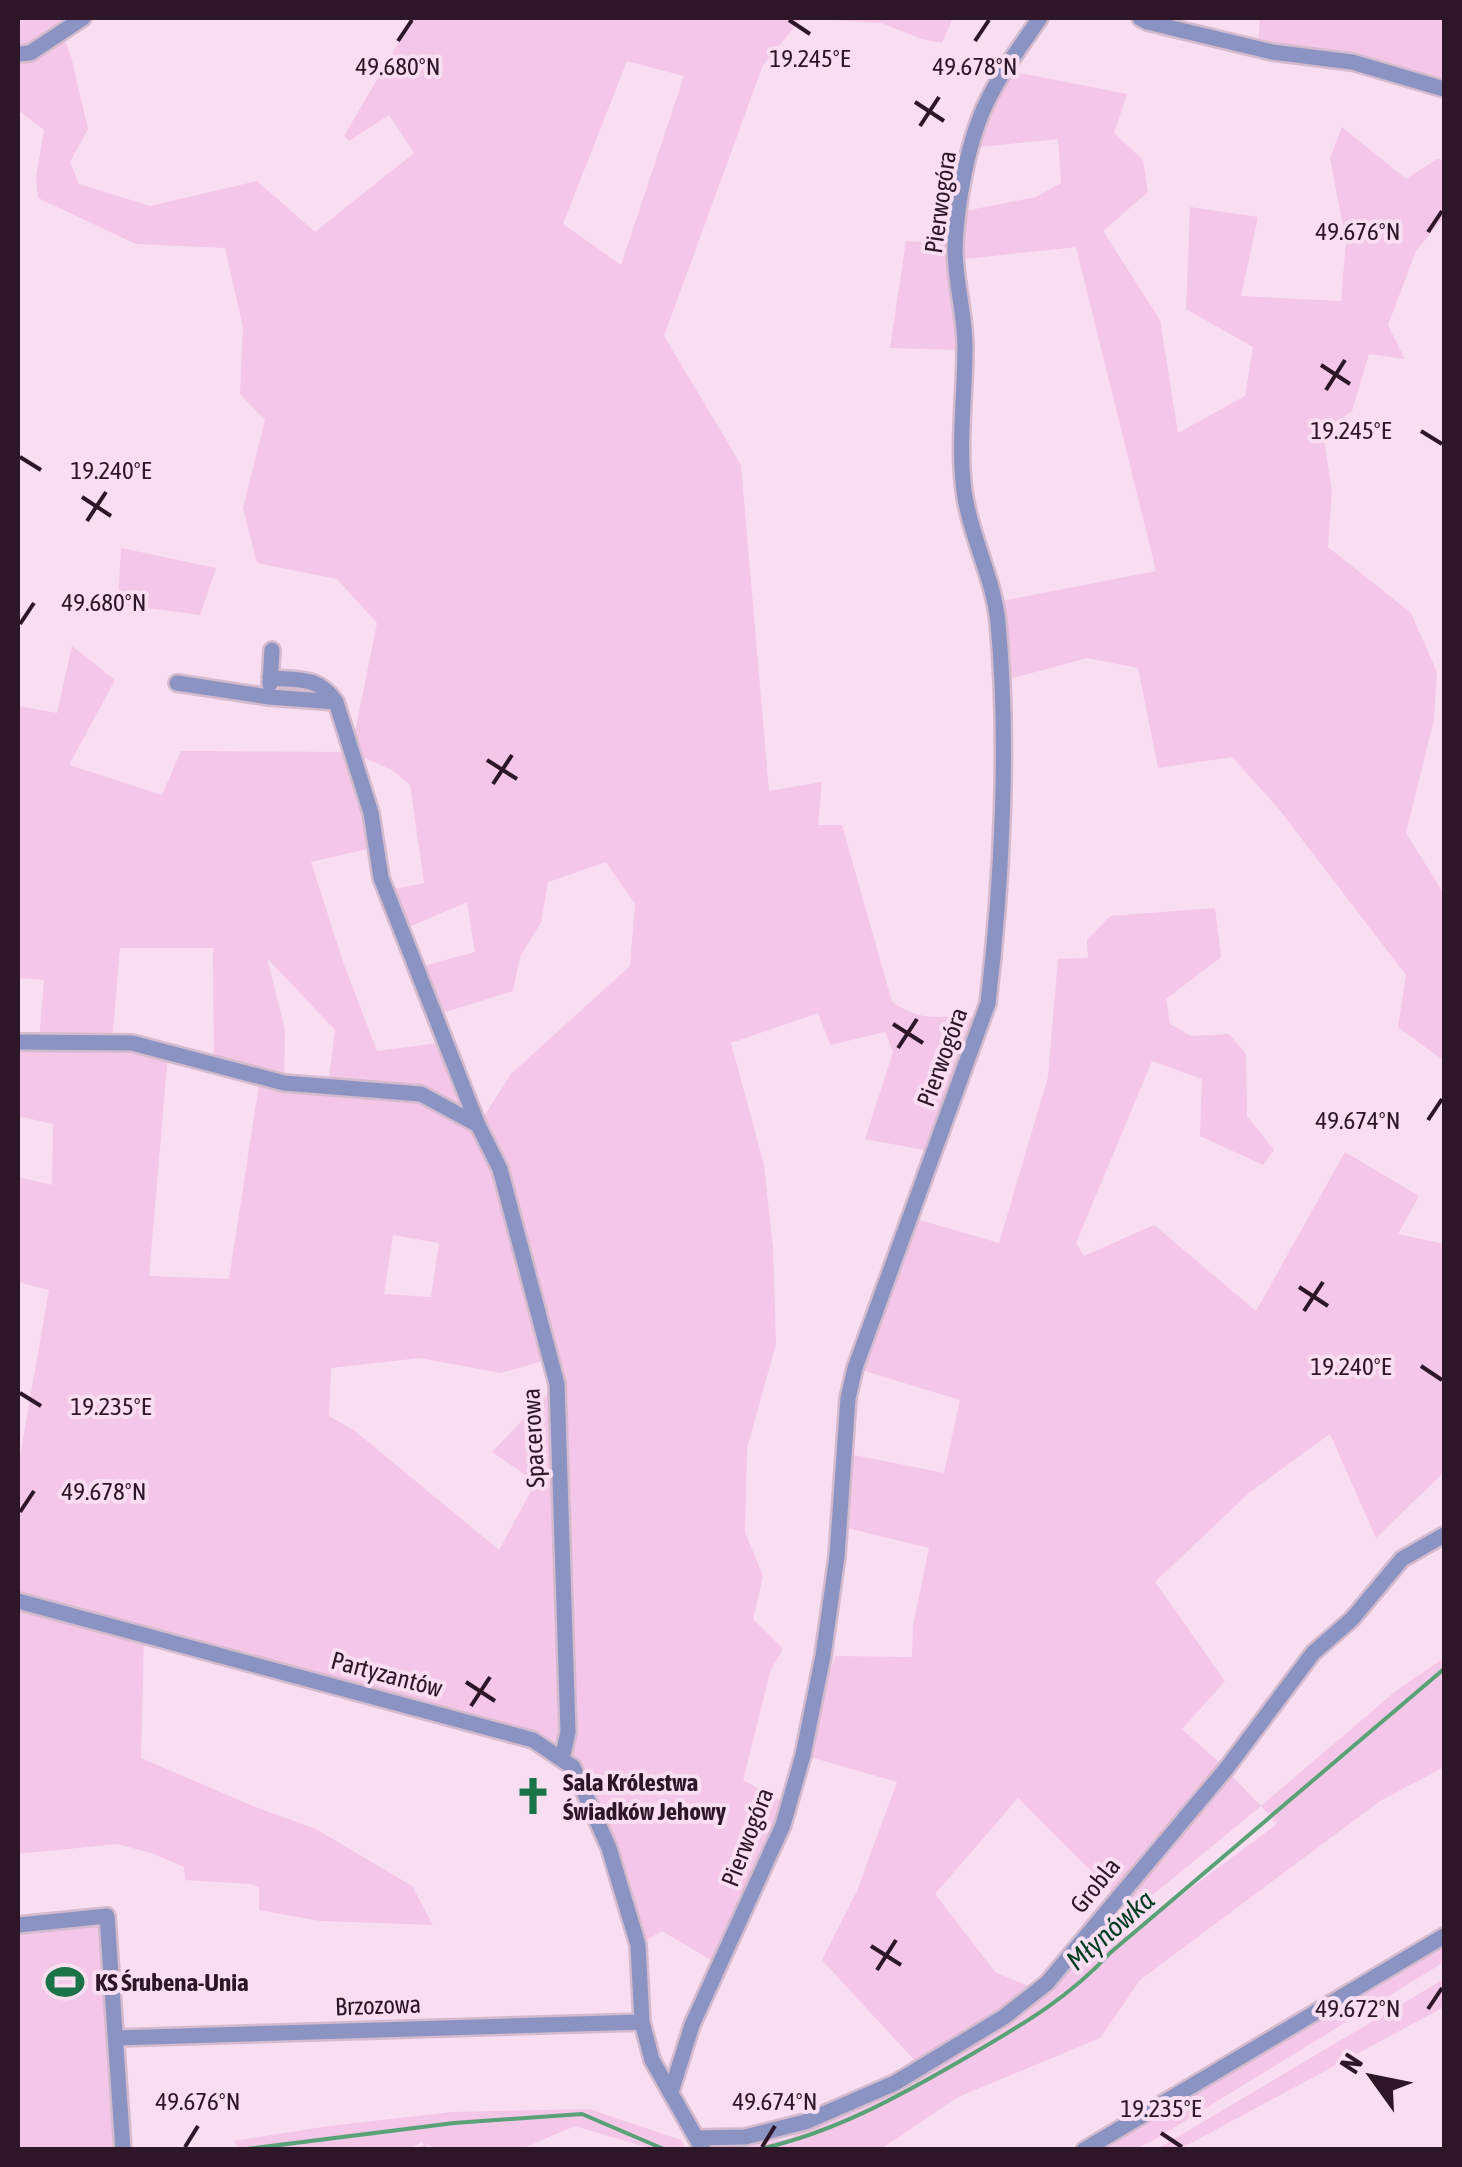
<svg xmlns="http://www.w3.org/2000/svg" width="1462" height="2167" viewBox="0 0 1462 2167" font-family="'Asap Condensed',sans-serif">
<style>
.green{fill:#f4c6e7;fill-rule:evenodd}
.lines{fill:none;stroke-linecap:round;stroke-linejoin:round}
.stream{stroke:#59a277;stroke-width:4}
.street-casing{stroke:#d3bacc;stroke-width:20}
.street{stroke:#8b93c3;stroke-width:15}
.ticks{fill:none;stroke:#2d1627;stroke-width:4}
.labels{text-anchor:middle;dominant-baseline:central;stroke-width:8;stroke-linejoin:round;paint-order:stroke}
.street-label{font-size:25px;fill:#2d1627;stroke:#f8def0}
.poi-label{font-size:25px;font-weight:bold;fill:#2d1627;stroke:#f8def0;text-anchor:start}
.water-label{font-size:28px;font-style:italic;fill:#003c20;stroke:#f8def0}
.ticks-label{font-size:25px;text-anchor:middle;fill:#2d1627;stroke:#f8def0;stroke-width:8;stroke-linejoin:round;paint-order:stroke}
</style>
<rect width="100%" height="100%" fill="#f8def0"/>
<path class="green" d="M 18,18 L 83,18 L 62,33 L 71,56 L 88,129 L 70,162 L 79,184 L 150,206 L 257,181 L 315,232 L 414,153 L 389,115 L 349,141 L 344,136 L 413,18 L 953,18 L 942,43 L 922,39 L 881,23 L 802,18 L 763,65 L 664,336 L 741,465 L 769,791 L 822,782 L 818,825 L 842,825 L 892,1002 C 928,1026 941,1012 977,1019 L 935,1152 L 865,1139 L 893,1052 L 885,1032 L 830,1045 L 818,1013 L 731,1043 L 764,1165 L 773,1248 L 776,1344 L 747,1448 L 745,1532 L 763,1576 L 753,1619 L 783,1649 L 771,1669 L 743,1780 L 788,1805 L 721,1966 L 662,1931 L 638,1945 L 573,1767 L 534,1740 L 144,1636 L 141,1758 L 255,1807 L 316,1829 L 412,1886 L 433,1925 L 321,1921 L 259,1910 L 259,1887 L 250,1884 L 185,1880 L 184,1867 L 154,1854 L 118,1844 L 18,1854 L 18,1468 L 49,1290 L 18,1282 L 18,1177 L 52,1185 L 53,1124 L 18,1116 L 18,1042 L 39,1042 L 44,980 L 18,978 L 18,706 L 57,713 L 72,646 L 115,680 L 69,765 L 162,795 L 181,751 L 351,752 L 377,623 L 337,579 L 257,563 L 243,508 L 265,420 L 240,394 L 243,327 L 225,248 L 136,244 L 38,198 L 36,177 L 44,130 L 18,110 ZM 627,61 L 684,76 L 621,265 L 563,224 ZM 353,753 L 392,770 L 410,785 L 424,883 L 386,891 L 402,930 L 467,902 L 475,952 L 416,968 L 435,1015 L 513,991 L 520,957 L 541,922 L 548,882 L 606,862 L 635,904 L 630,966 L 511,1074 L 479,1124 L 446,1042 L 377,1051 L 343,962 L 311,862 L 376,847 ZM 120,948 L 213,948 L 214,1066 L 260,1078 L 229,1279 L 149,1276 L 168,1054 L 112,1042 ZM 267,958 L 335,1030 L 328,1086 L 284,1082 L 285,1030 ZM 393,1235 L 439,1243 L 431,1297 L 384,1294 ZM 420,1358 L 501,1373 L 550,1359 L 557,1384 L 492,1452 L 536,1482 L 499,1550 L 355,1431 L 329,1416 L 331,1368 Z
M 1260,18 L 1444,18 L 1444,89 L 1258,45 Z
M 1010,71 L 1127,94 L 1114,133 L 1143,160 L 1148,192 L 1103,231 L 1160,320 L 1178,433 L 1245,396 L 1253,347 L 1186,309 L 1190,207 L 1258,217 L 1241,296 L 1341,301 L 1346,242 L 1330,158 L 1342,127 L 1406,179 L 1437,159 L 1444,160 L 1444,217 L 1416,251 L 1388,325 L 1405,359 L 1369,354 L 1352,411 L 1323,432 L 1332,492 L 1328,547 L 1411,613 L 1437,672 L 1434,719 L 1406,833 L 1444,894 L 1444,1061 L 1398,1027 L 1406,975 L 1278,808 L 1232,757 L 1158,768 L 1138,668 L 1087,658 L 1006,680 L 997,602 L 1156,571 L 1076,247 L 965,259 L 965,211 L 1036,197 L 1061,183 L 1058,139 L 980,147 L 993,104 Z
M 906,241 L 948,244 L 959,350 L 890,348 Z
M 121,548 L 216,568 L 200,615 L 118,604 Z
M 1215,908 L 1221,957 L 1166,999 L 1170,1024 L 1191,1036 L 1229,1034 L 1246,1054 L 1247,1116 L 1274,1150 L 1263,1165 L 1200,1136 L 1202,1079 L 1152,1061 L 1076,1243 L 1084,1256 L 1154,1225 L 1256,1311 L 1345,1152 L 1419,1196 L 1398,1234 L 1444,1244 L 1444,1472 L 1376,1538 L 1330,1434 L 1250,1492 L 1155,1582 L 1225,1681 L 1182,1729 L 1226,1769 L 1117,1897 L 1018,1798 L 935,1894 L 996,1973 L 1031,1987 L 917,2063 L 822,1960 L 857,1891 L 897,1782 L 803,1755 L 835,1656 L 912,1657 L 913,1626 L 929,1548 L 839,1526 L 844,1453 L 944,1473 L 960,1400 L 855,1368 L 916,1219 L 999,1243 L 1048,1077 L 1058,959 L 1088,958 L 1087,940 L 1110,916 Z
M 1444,1658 L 1444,1767 L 1380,1801 L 1140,1980 L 1100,2038 L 958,2097 L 881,2149 L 718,2150 L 716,2144 L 784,2140 L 891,2092 L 1001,2024 L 1227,1771 L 1261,1806 L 1397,1690 ZM 1261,1806 L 1277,1824 L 1128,1935 L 1115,1926 Z
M 107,1916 L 123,2149 L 18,2149 L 18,1925 Z
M 1444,1942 L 1444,1962 L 1154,2140 L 1135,2149 L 1099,2150 Z
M 1444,1979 L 1444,2007 L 1180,2149 L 1157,2149 Z
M 589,2109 L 681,2140 L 686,2149 L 652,2149 L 575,2126 L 521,2149 L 438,2149 L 426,2144 L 428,2149 L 416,2149 L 424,2145 L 422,2142 L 408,2150 L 239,2150 L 234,2141 L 329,2126 L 452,2112 Z"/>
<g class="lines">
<path class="stream" d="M 239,2150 L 454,2123 L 582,2114 L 666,2150
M 755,2150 C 832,2134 900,2096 967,2057 C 1020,2026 1069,1998 1110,1953 L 1444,1669"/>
<g class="street-casing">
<path id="street" d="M 1140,18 L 1147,22 L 1272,52 L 1352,62 L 1444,89
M 18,54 L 30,53 L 83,18
M 270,678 C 299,680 318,676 336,702
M 177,683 L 269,697 L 336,702 L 371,813 L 381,878 L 478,1125
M 270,684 L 272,650
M 18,1042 L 132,1043 L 284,1083 L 421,1094 L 478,1125 L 500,1169 L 557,1384 L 568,1732 L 562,1759
M 18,1601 L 533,1740 L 573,1767 L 609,1848 L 638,1945 L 642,2022 L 652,2060 L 703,2150
M 18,1925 L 107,1916 L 123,2150
M 116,2038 L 642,2022
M 671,2092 L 692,2025 L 783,1825 L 803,1755 L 823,1656 L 837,1556 L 848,1398 L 855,1368 L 988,1003 C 1002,884 1009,742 998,623 C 994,579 970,536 964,491 C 958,445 965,394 965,347 C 965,314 955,282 955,249 C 956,207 967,146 984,108 C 999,75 1020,47 1040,18
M 697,2138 L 745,2137 L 805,2122 L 895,2083 L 1004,2017 L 1047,1983 L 1226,1769 L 1313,1653 L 1352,1619 L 1402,1559 L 1444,1535
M 1084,2150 L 1444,1936"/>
</g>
<use href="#street" class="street"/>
</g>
<path class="ticks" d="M 789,20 L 810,34M 398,41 L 412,20M 975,41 L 989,20M 915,102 L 944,121M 920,126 L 939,97M 1428,232 L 1442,211M 1321,365 L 1350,384M 1326,390 L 1345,360M 1421,431 L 1442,444M 20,457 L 41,470M 82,497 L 111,516M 87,521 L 106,492M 20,624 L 34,603M 487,760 L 517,779M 493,784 L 512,755M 893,1024 L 923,1043M 898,1048 L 917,1019M 1428,1120 L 1442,1099M 1299,1287 L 1328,1306M 1304,1311 L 1323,1282M 1421,1366 L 1442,1380M 20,1393 L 41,1406M 20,1512 L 34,1491M 466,1682 L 495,1701M 471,1706 L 490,1677M 871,1946 L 901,1965M 877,1970 L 896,1940M 1428,2009 L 1442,1988M 1161,2133 L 1182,2147M 185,2147 L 198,2126M 762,2147 L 775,2126"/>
<defs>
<g id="church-bare" transform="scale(3)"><path d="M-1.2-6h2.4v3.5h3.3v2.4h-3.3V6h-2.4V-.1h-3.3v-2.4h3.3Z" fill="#1b7448" stroke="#f8def0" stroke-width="2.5" paint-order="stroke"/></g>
<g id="stadium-bare" transform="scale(3)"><path d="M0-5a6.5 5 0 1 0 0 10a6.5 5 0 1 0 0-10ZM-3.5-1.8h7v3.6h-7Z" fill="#1b7448" stroke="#f8def0" stroke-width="2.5" paint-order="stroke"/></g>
</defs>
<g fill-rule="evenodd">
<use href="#church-bare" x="533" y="1796"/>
<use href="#stadium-bare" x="65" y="1982"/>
</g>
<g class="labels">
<g class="street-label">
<text transform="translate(940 202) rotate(-82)">Pierwogóra</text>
<text transform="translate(942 1057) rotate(-70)">Pierwogóra</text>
<text transform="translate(533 1438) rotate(-93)">Spacerowa</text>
<text transform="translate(387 1674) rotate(15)">Partyzantów</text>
<text transform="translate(747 1837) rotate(-69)">Pierwogóra</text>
<text transform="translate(1095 1885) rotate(-51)">Grobla</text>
<text transform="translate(378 2005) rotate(-2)">Brzozowa</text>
</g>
<g class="poi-label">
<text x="563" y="1782">Sala Królestwa<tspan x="563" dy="29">Świadków Jehowy</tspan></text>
<text x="95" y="1982">KS Śrubena-Unia</text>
</g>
<g class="water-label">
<text transform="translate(1110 1930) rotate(-41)">Młynówka</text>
</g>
</g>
<g class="ticks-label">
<text x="810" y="67">19.245°E</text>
<text x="398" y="75">49.680°N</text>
<text x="975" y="75">49.678°N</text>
<text x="1358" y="240">49.676°N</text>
<text x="1351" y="439">19.245°E</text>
<text x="111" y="479">19.240°E</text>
<text x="104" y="611">49.680°N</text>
<text x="1358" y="1129">49.674°N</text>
<text x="1351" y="1375">19.240°E</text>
<text x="111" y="1415">19.235°E</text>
<text x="104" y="1500">49.678°N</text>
<text x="1358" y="2017">49.672°N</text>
<text x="198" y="2110">49.676°N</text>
<text x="775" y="2110">49.674°N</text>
<text x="1161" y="2117">19.235°E</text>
</g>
<rect width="1462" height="2167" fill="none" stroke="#2d1627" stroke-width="40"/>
<g transform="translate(1372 2077) rotate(303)" stroke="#f8def0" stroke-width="8" paint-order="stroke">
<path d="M0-8L18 38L0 25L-18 38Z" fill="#2d1627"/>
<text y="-15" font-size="28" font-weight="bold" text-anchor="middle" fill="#2d1627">N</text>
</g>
</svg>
